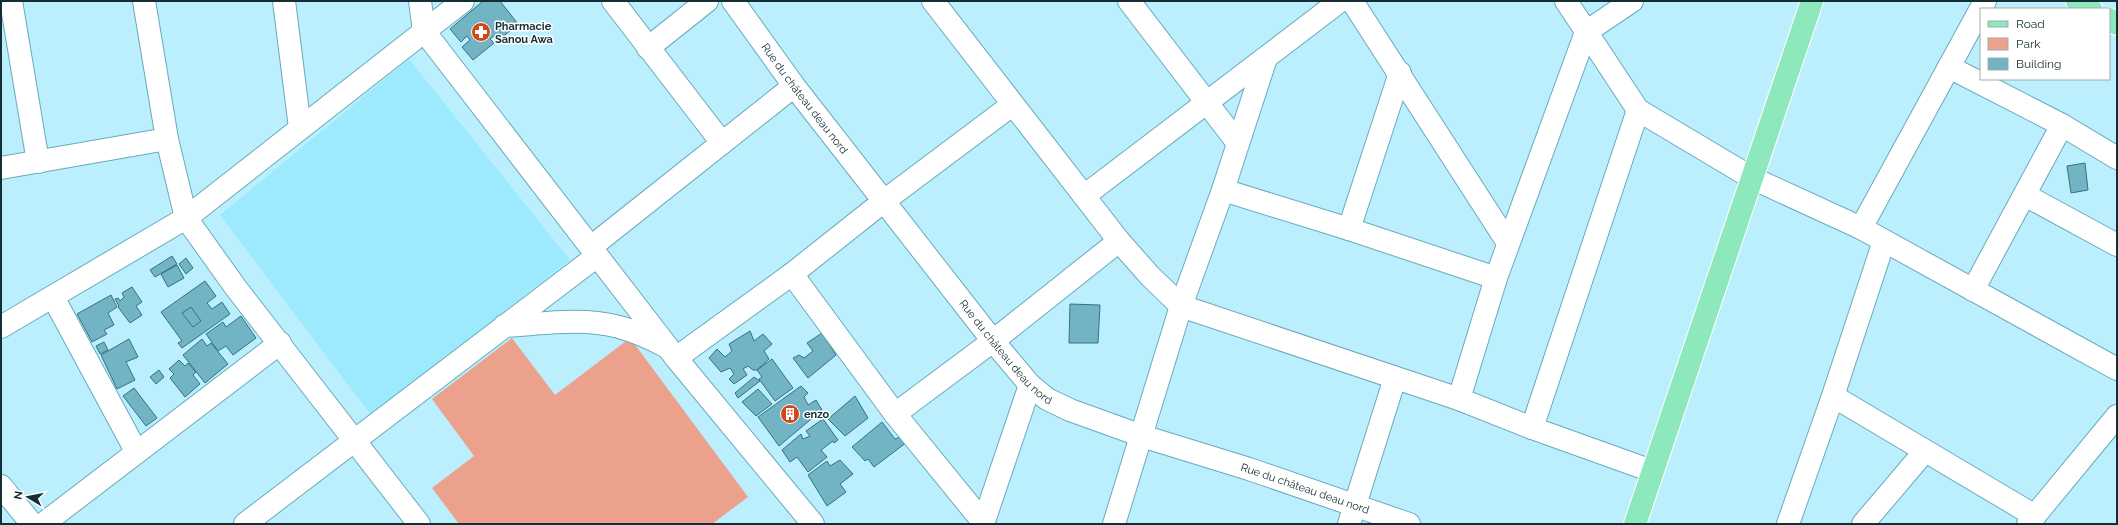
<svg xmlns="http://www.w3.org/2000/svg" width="2118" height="525" viewBox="0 0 2118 525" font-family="Raleway,sans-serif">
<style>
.built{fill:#9deaff}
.green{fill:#eca18c}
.building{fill:#72b3c4;stroke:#317283}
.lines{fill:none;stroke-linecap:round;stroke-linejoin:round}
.minor-casing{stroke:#69aabc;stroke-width:24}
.major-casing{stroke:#fff;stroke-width:24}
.minor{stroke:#fff;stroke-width:22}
.major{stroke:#8de8bb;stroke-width:22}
.labels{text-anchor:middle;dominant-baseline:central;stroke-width:3;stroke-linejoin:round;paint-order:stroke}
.poi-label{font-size:11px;font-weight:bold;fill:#132e35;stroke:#fff;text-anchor:start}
.street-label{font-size:11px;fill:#132e35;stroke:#fff}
</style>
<rect width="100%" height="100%" fill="#bbeffe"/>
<path class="built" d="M 409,59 L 570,260 L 371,415 L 220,215 Z"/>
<path class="green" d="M 512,338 L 555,395 L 630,338 L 748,497 L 712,524 L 459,524 L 432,488 L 474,456 L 432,399 Z"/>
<path class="building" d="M 483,1 L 500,1 L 518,24 L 499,40 L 495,35 L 490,39 L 494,43 L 473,60 L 462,47 L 470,40 L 467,36 L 461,42 L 450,29 Z
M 2085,163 L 2088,190 L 2071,193 L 2067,166 Z
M 172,256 L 177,264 L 155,277 L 150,270 Z
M 186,258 L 193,268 L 186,274 L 179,264 Z
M 177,265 L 184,278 L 168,287 L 161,274 Z
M 205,281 L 216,296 L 207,303 L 212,309 L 222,302 L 230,314 L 182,348 L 178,343 L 182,341 L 161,312 Z
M 132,287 L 142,302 L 136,306 L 142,315 L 130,323 L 118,307 L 119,306 L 115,299 L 118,298 L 120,301 L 124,297 L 122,293 Z
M 111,295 L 117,307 L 108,313 L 114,325 L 104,330 L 107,334 L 92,342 L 77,314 Z
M 1070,304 L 1100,305 L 1098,343 L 1069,343 Z
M 191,307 L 201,321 L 193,327 L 182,313 Z
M 241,316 L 256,338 L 233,355 L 226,346 L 218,351 L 206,334 L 223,322 L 226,327 Z
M 750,331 L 754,341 L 763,334 L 772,344 L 764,351 L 769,359 L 757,370 L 753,370 L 748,366 L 743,369 L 747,375 L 734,384 L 729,379 L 734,374 L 730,368 L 721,372 L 709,358 L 717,349 L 725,357 L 732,351 L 729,344 Z
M 822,333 L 836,355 L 808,378 L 793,358 L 799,355 L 804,358 L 813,351 L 807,343 Z
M 129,339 L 138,357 L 126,362 L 135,380 L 117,389 L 101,355 Z
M 202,339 L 207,346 L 211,343 L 228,364 L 205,383 L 183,355 Z
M 104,342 L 108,350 L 100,354 L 96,346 Z
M 772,359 L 793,388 L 775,401 L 759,379 L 762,377 L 757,370 Z
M 179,360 L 185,366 L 188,363 L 196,372 L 193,375 L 200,384 L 185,397 L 170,378 L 174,374 L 169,369 Z
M 159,370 L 164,377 L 156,384 L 150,377 Z
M 754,377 L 760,381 L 738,398 L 735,393 Z
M 801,386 L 808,393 L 804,397 L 808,405 L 816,400 L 822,410 L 779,446 L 758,417 Z
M 134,388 L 157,418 L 146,426 L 123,396 Z
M 758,389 L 772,404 L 756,416 L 742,402 Z
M 855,396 L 868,418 L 845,436 L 828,419 Z
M 823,419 L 838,440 L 834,443 L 833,441 L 821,450 L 827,457 L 808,472 L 797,457 L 790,462 L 782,450 L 801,434 L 803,439 L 810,436 L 806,431 Z
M 882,422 L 895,439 L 903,436 L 907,442 L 874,467 L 868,459 L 865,461 L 852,447 Z
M 840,460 L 853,474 L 840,484 L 846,492 L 827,506 L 808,475 L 827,461 L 830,466 Z"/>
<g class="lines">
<g class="minor-casing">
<g id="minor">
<path d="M 11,1 L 38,162"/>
<path d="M 144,1 L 167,139 L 186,218 L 236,288 L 419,524"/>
<path d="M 284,1 L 300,128"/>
<path d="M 420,1 L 424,31 L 676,358 L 813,524"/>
<path d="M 613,1 L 722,143"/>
<path id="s1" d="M 733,1 L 794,86 L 993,341 L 1030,385 L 1047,399 L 1070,410 L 1142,436 L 1249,469 L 1409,524"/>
<path d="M 933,1 L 1119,241 L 1150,276 L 1181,306 L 1459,399 L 1532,428 L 1652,471"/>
<path d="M 1129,1 L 1237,142"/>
<path d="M 1352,1 L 1508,243"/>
<path d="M 1566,1 L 1638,110 L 1752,178 L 1861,228 L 2117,369"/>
<path d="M 648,48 L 707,1"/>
<path d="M 1949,67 L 2062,125"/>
<path d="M 1,168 L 167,139"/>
<path d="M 1223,190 L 1349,229 L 1496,278"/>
<path d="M 2025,195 L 2117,245"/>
<path d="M 1084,196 L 1340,1"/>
<path d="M 1861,228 L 1985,1"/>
<path d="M 1349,229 L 1400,73"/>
<path d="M 591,247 L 794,86"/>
<path d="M 792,274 L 895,414 L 983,522"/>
<path d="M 1973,290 L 2062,125 L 2117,158"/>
<path d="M 53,297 L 136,451"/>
<path d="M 504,326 C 541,324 583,317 619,327 C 635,331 650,338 665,346"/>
<path d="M 1,327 L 186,218 L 463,1"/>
<path d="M 676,358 L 792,274 L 884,201 L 1012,105"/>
<path d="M 1833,396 L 2035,516"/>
<path d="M 1459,399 L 1496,278 L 1586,32 L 1632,1"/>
<path d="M 895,414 L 993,341 L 1119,241"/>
<path d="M 1532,428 L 1638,110"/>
<path d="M 1,486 L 32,524"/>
<path d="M 43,524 L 280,343"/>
<path d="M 245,524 L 597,256"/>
<path d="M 983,524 L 1030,385"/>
<path d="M 1114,524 L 1181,306 L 1223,190 L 1266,58"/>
<path d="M 1349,524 L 1395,378"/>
<path d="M 1788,524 L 1833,396 L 1884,241"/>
<path d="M 1863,524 L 1925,451"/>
<path d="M 2028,524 L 2117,416"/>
</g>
</g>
<g class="major-casing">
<path id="major" d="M 2077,1 L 2091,9
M 2109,19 L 2117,24
M 1635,524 L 1812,1"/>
</g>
<use href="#minor" class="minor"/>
<use href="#major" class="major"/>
</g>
<defs>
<g id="pharmacy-disc" transform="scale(1)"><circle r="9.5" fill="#cf471b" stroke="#fff"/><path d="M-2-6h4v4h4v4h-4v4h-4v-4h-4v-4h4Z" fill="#fff"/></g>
<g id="building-disc" transform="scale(1)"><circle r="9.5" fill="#cf471b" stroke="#fff"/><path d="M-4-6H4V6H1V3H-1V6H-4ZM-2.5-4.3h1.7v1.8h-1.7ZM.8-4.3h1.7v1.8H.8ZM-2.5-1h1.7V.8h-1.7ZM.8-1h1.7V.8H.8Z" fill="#fff"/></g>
</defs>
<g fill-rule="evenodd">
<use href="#pharmacy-disc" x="481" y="32"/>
<use href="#building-disc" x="790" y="414"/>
</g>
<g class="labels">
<g class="poi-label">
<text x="495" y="26">Pharmacie<tspan x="495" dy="13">Sanou Awa</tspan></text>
<text x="804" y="414">enzo</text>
</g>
<g class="street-label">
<text stroke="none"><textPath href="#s1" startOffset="121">Rue du château deau nord</textPath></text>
<text stroke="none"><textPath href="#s1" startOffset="445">Rue du château deau nord</textPath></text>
<text stroke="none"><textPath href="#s1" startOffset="781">Rue du château deau nord</textPath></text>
</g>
</g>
<rect width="2118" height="525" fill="none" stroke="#132e35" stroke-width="4"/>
<rect x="1980" y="8" width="130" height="72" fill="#ffffff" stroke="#a1abae"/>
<rect x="1988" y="21" width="20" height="6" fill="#8de8bb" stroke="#a1abae"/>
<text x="2016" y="28" font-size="12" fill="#132e35">Road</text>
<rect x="1988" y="38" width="20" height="12" fill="#eca18c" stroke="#a1abae"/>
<text x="2016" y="48" font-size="12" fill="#132e35">Park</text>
<rect x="1988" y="58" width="20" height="12" fill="#72b3c4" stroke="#a1abae"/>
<text x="2016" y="68" font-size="12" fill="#132e35">Building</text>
<g transform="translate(28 497) rotate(280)" stroke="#ffffff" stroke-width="3" paint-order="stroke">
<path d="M0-3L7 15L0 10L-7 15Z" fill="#132e35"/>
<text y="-6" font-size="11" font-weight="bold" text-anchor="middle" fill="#132e35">N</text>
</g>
</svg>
